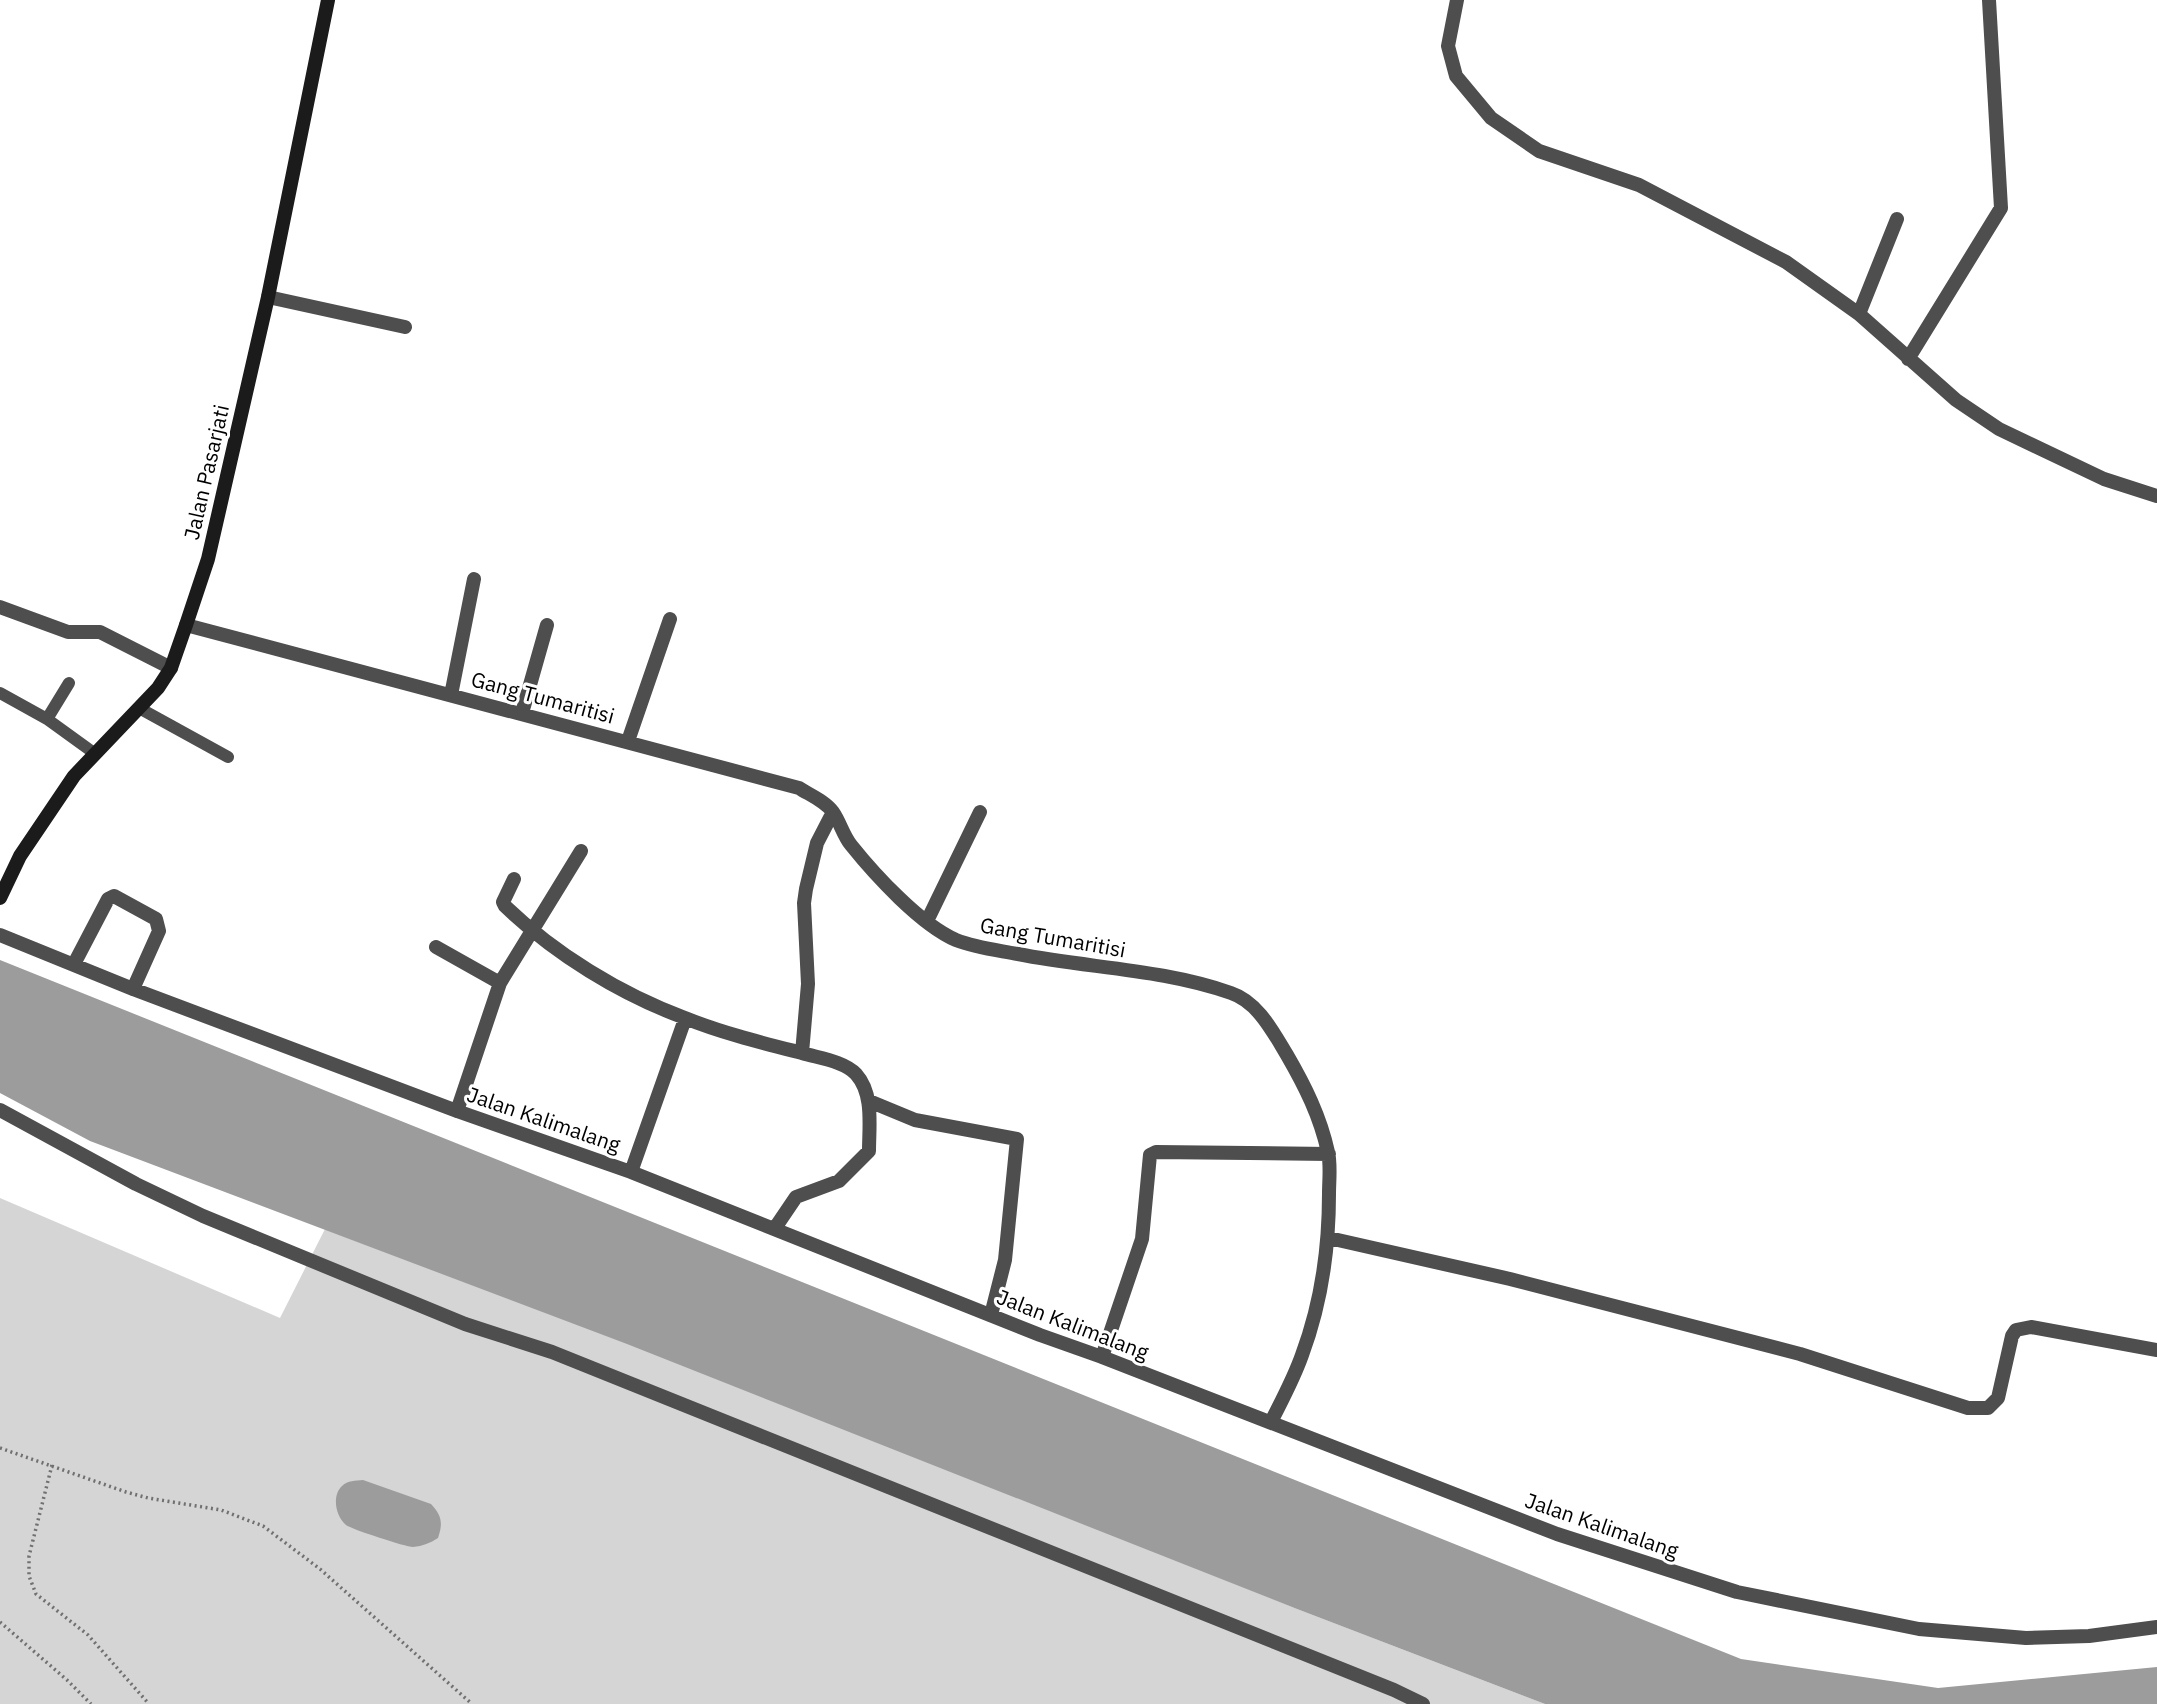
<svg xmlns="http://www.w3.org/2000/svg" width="2157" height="1704" viewBox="0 0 2157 1704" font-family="'IBM Plex Sans',sans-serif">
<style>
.green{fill:#d5d5d5}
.water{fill:#9c9c9c}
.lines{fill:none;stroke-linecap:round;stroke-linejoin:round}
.path{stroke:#707070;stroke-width:3.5;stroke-dasharray:2 3.5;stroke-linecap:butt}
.service{stroke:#4e4e4e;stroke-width:12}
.minor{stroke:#4e4e4e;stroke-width:14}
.secondary{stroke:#1b1b1b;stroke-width:14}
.labels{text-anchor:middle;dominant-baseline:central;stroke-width:6;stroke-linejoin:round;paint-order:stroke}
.street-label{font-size:21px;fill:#000;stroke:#fff}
</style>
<rect width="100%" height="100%" fill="#fff"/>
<path class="green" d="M 0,1198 L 280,1318 L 325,1229 L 877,1438 L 1297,1609 L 1545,1704 L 0,1704 Z"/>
<path class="water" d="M 0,960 L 1741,1659 L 1938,1688 L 2157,1667 L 2157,1704 L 1545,1704 L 1297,1609 L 627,1344 L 90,1141 L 0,1093 Z
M 363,1480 L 431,1504 C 442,1516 443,1523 438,1538 C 430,1543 423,1546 413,1547 C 406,1547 351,1529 346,1525 C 335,1516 332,1495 342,1486 C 348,1480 355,1481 363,1480 Z"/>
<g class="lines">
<path class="path" d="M 0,1448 L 126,1492 L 148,1498 L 221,1510 L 263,1526 L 320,1569 L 472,1704
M 52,1465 L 29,1556 L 29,1576 L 36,1594 L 88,1635 L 149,1704
M 0,1622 L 67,1680 L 91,1704"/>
<path class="service" d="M 0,693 L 47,719 L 94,753
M 139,708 L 228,757
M 47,719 L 69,683"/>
<path class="minor" d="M 1457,0 L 1448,46 L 1456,76 L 1491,118 L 1539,151 L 1639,185 L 1786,262 L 1859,314 L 1956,400 L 1999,429 L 2104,479 L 2157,496
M 268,297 L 405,327
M 1859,314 L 1897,219
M 1908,359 L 2001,208 L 1989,0
M 0,607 L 68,632 L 100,632 L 171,668
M 186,625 L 799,788 C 810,795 825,801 833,812 C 840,822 843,835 851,845 C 875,875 921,925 956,940 C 976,948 997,950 1018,954 C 1088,968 1163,969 1231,993 C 1258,1002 1273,1032 1287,1055 C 1305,1086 1320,1116 1328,1152 C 1331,1165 1329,1180 1329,1194 C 1329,1248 1321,1304 1302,1355 C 1294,1378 1282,1400 1271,1422
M 451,695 L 474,579
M 522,713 L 547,625
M 628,741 L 670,619
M 514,879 L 503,902 L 505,906 C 555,954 620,994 685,1018 C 722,1033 763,1043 802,1053 C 818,1058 844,1061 856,1074 C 874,1094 869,1126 869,1151 L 839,1181 L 796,1197 L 775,1228
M 927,921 L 980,812
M 0,935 L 133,989 L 457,1111 L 631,1172 L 1040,1335 L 1102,1357 L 1557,1534 L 1737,1592 L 1919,1629 L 2026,1638 L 2089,1636 L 2157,1627
M 436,947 L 500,983
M 74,964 L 108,899 L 114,896 L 156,919 L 159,931 L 133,989
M 802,1053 L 808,984 L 804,903 L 806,889 L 817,843 L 833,812
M 869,1101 L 915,1120 L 1017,1139 L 1005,1260 L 991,1315
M 0,1110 L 136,1184 L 203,1216 L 465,1324 L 552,1352 L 1394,1690 L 1423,1704
M 457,1111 L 500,983 L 581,851
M 631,1172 L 685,1019
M 1329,1238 L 1510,1279 L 1800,1354 L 1968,1408 L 1988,1408 L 1998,1398 L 2012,1336 L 2016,1330 L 2031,1327 L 2157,1350
M 1102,1357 L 1142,1239 L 1150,1155 L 1156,1152 L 1329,1154"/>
<path class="secondary" d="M 0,898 L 20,856 L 74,776 L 158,688 L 171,668 L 186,625 L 208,559 L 268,297 L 328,0"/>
</g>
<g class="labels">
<g class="street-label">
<text transform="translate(206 472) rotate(-77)">Jalan Pasarjati</text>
<text transform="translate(543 697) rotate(15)">Gang Tumaritisi</text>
<text transform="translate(1053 937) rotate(10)">Gang Tumaritisi</text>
<text transform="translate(544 1119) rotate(19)">Jalan Kalimalang</text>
<text transform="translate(1073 1324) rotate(21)">Jalan Kalimalang</text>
<text transform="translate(1602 1525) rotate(19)">Jalan Kalimalang</text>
</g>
</g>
</svg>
